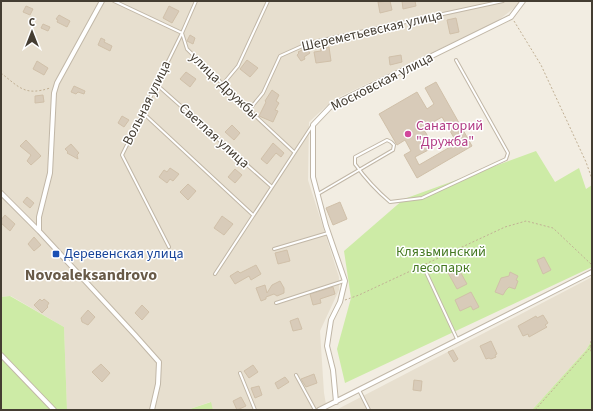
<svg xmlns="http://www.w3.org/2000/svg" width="593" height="411" viewBox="0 0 593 411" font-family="'Source Sans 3',sans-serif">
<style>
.residential{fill:#e7dfcf}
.green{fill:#cdeba6}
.building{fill:#d8cbb9;stroke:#d0c0a9;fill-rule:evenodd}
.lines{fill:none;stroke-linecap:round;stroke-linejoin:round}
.service-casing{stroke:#c1b7a7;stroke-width:4}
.minor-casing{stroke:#c1b7a7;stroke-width:6}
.path{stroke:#c1b094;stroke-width:1;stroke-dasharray:2 2;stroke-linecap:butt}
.service{stroke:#fff;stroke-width:2}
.minor{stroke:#fff;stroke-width:4}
.hotel-dot{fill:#d1479c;stroke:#fff;stroke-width:1.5}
.transit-dot{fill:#1a4fb4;stroke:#fff;stroke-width:1.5}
.labels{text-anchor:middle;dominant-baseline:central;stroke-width:3;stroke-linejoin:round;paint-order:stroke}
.street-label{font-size:14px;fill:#443d32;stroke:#fff}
.hotel-label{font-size:14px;fill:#b23c85;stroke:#fff;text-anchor:start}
.park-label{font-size:14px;fill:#457922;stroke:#fff}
.transit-label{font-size:14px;fill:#164399;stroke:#fff;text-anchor:start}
.quarter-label{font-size:16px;font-weight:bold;fill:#685a48;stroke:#fff}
</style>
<rect width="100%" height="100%" fill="#f2ede2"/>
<path class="residential" d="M 1,1 L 520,1 L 518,5 L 496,22 L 333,100 L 309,122 L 308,180 L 339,277 L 339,290 L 320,331 L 324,393 L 327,410 L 213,410 L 210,402 L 187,410 L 67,410 L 64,327 L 11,296 L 1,297 Z
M 592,277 L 592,340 L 586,350 L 532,410 L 336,410 Z"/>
<path class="green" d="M 536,151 L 555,182 L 579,168 L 586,189 L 592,185 L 592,267 L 345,383 L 337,349 L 351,298 L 344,251 L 404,199 Z
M 10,296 L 64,327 L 67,410 L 1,410 L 1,297 Z
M 592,340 L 592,410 L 532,410 L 586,350 Z
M 211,402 L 213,410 L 187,410 Z"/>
<path class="building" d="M 390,1 L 392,10 L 380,13 L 378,2 Z
M 402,1 L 415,1 L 416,6 L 403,9 Z
M 26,6 L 33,9 L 30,15 L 23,12 Z
M 169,6 L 179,11 L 172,23 L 163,18 Z
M 59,15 L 70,21 L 67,27 L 57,22 L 58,20 L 56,19 Z
M 456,18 L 459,32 L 450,34 L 447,20 Z
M 43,24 L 50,27 L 48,31 L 41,28 Z
M 190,35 L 195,38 L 193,44 L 187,41 Z
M 101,38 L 105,40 L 104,42 L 112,46 L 110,51 L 98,45 Z
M 329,47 L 331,61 L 316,63 L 314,52 L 321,51 L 320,48 Z
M 306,48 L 310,53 L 304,57 L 305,59 L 301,61 L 297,55 L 299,53 L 298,52 Z
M 401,55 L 402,62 L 390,65 L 389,57 Z
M 247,60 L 258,68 L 250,77 L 240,69 Z
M 37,61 L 48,68 L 44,75 L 33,69 Z
M 186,72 L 196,79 L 190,87 L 180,79 Z
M 436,82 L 472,146 L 417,178 L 404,155 L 411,151 L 405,140 L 397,145 L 379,114 L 417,92 L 427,109 L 434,104 L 425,88 ZM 442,117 L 457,143 L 419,165 L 415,157 L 434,147 L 423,128 Z
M 74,86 L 85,91 L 84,94 L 78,92 L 76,94 L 71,92 Z
M 272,90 L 279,95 L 276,101 L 279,103 L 275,110 L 278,111 L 273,122 L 259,116 L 266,102 L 265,101 Z
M 43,95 L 44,102 L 35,103 L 35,96 Z
M 122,116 L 129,120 L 124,127 L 118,123 Z
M 232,125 L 240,133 L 234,140 L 225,132 Z
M 26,140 L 41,156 L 31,165 L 27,161 L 31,155 L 20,146 Z
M 273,143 L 284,153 L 281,157 L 276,153 L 267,164 L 261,159 Z
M 71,144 L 79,153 L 77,155 L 78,159 L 67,153 L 68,152 L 65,149 Z
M 170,168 L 179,174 L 173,181 L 170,179 L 167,183 L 159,177 L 164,170 L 167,172 Z
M 235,169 L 242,175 L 235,183 L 228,177 Z
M 188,184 L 196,191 L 188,200 L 180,192 Z
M 27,197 L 34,203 L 30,208 L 23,202 Z
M 340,202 L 347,219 L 333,225 L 326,208 Z
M 5,215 L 15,224 L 10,231 L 1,223 L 1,220 Z
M 222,216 L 233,224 L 224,235 L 214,228 Z
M 34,237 L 41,245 L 34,251 L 28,244 Z
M 287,250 L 290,261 L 278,264 L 275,253 Z
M 544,257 L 551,270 L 543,274 L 537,260 Z
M 256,265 L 261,274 L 251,280 L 249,276 L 235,284 L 230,276 L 238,271 L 240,273 Z
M 457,266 L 467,284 L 457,289 L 447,271 Z
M 64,271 L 67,274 L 62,279 L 59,275 Z
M 510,272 L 518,276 L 516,280 L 518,281 L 515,289 L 509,287 L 506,290 L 503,295 L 495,292 L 501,278 L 509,276 Z
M 280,281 L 284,288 L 284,293 L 277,296 L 274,294 L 266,297 L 266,299 L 261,301 L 256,288 L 265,285 L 267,293 L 272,285 Z
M 333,287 L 335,294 L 320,299 L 321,303 L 313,305 L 310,294 Z
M 471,292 L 479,307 L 473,310 L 471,306 L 460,311 L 455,300 Z
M 40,299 L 42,301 L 44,299 L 49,303 L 47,306 L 48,307 L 42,313 L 34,305 Z
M 142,305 L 149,312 L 142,320 L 135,313 Z
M 88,310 L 95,317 L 88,325 L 82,322 L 81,318 Z
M 543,315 L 548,323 L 545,325 L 547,327 L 529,337 L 528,334 L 523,336 L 518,326 L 536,316 L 537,318 Z
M 298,318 L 302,329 L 293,331 L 290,321 Z
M 491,341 L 497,354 L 495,355 L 496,357 L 491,359 L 489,358 L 486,359 L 480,346 Z
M 453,350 L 458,359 L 454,362 L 448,352 Z
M 101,364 L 110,373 L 102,382 L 92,372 Z
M 253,365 L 258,372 L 249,378 L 244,371 Z
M 314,374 L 317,383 L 306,387 L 301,379 Z
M 285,377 L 289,382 L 278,389 L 275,383 Z
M 414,380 L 422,381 L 421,391 L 413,390 Z
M 259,386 L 262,395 L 255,398 L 251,388 Z
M 241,397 L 246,406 L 237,410 L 233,401 Z"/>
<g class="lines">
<g class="service-casing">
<path id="service" d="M 114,1 L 182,33 L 187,49 L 249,110 L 294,152
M 156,84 L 272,187
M 223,84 L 238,66 L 268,1
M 249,110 L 263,93 L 280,56 L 309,43 L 503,1
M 142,112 L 253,215
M 318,194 L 393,150 L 394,145 L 391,142 L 387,140 L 355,157 L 355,164 C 365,178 377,191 390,202 L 422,198 L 506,159 L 508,153 L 456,60
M 169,247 L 122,155 L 182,33 L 196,1
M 274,249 L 328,233
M 425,270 L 457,339
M 215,274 L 312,126
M 276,303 L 344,281
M 240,373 L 255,410
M 296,375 L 315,410
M 359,390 L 369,410"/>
</g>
<g class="minor-casing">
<path id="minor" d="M 102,1 L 57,83 L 54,93 L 50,173 L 39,217 L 39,231 L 135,335 L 159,362 L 158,384 L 152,410
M 1,193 L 39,231
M 1,355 L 54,410
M 336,402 L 333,370 L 327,346 L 331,320 L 340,302 L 345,281 L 326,226 L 313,177 L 313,125 L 332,105 L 511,17 L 523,1
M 319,410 L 592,272"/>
</g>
<path class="path" d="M 514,21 L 541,65 L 586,162 L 592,179
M 1,73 C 20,88 25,96 50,88
M 345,300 L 359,295 L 505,227 L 526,221 L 553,228 L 592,265
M 592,347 L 590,348 L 592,354
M 535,410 L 590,348 L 592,335"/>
<use href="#service" class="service"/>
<use href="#minor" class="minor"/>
</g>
<circle class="hotel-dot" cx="408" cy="134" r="4"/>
<rect class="transit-dot" x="52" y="250" width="8" height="8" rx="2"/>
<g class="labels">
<g class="street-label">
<text transform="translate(372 31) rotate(-13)">Шереметьевская улица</text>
<text transform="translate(382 82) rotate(-27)">Московская улица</text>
<text transform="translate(224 86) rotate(44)">улица Дружбы</text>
<text transform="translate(147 103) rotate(-64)">Вольная улица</text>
<text transform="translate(214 136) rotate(42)">Светлая улица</text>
</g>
<g class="hotel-label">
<text x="416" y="126">Санаторий<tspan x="416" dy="16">"Дружба"</tspan></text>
</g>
<g class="park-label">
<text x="441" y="252">Клязьминский<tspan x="441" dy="16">лесопарк</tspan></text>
</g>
<g class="transit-label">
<text x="64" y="254">Деревенская улица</text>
</g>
<g class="quarter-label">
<text x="91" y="275">Novoaleksandrovo</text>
</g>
</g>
<rect width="593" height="411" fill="none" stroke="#443d32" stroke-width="4"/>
<g transform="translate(32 32)" stroke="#ffffff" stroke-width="3" paint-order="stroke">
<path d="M0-3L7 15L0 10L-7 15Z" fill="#443d32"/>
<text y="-6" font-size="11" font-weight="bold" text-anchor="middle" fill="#443d32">С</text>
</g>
</svg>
